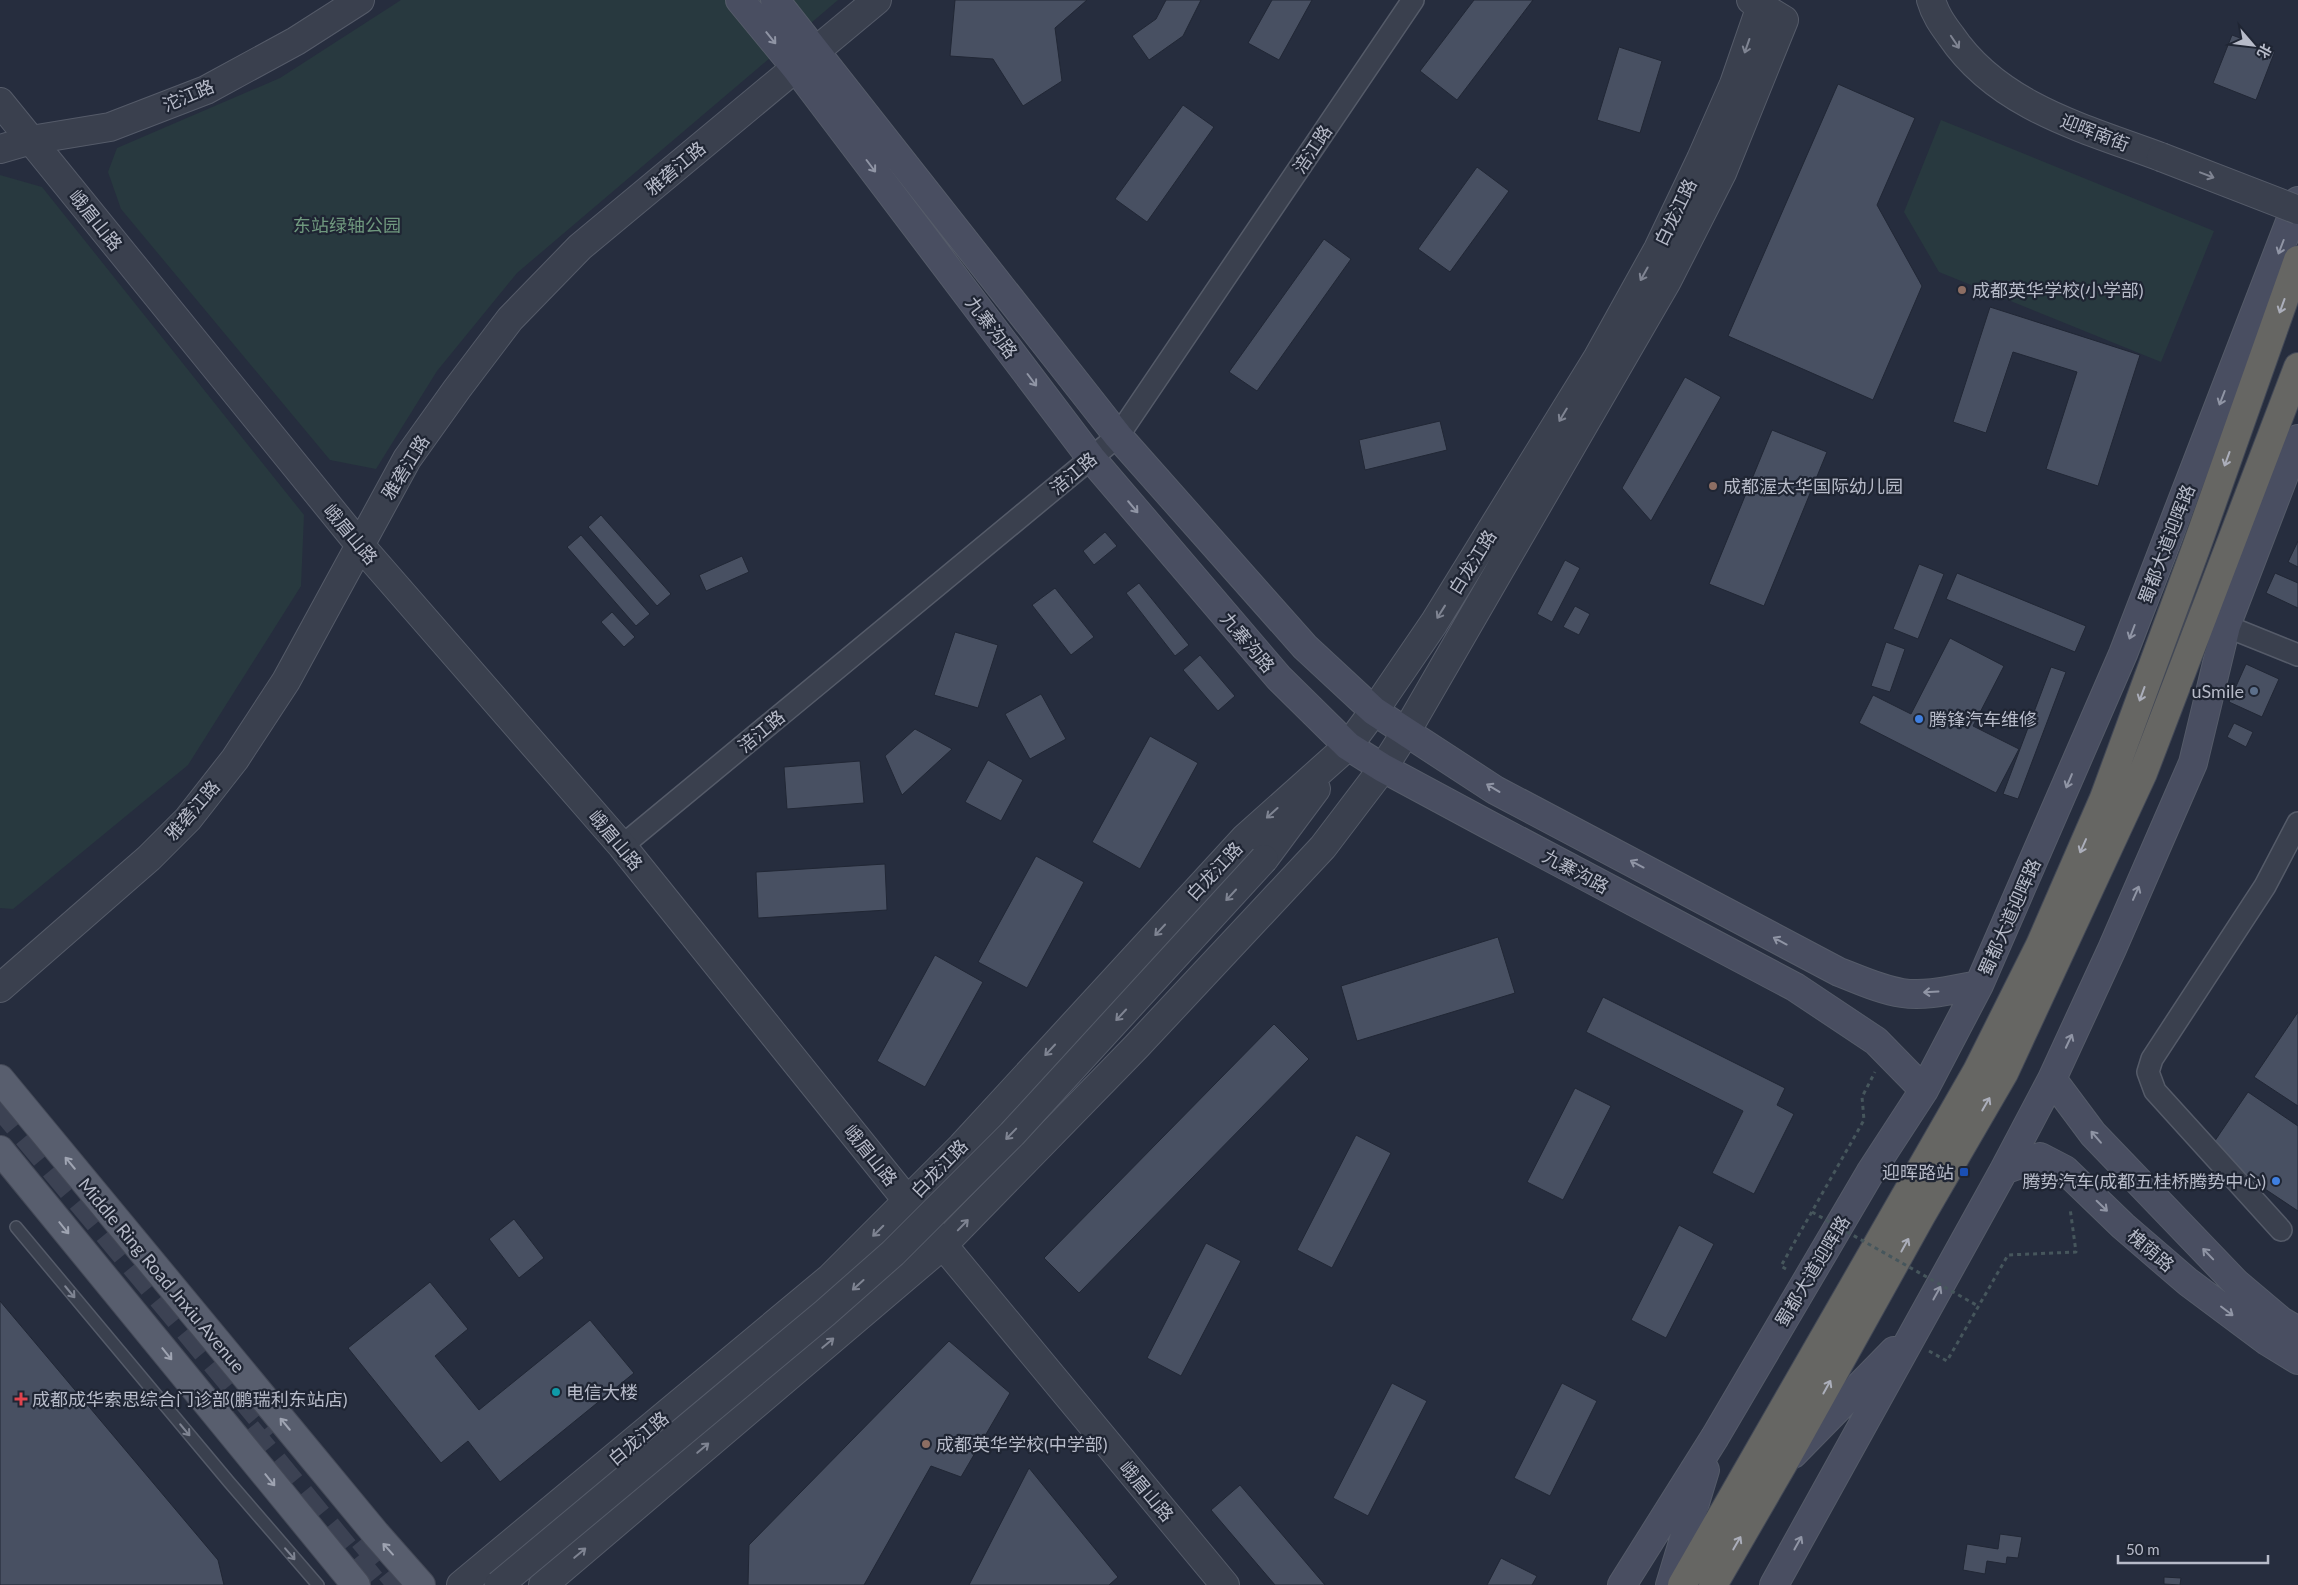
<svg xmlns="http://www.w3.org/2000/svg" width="2298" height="1585" viewBox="0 0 2298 1585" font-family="Lato,'Noto Sans SC',sans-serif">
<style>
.green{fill:#28393f}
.building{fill:#485062;stroke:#212735}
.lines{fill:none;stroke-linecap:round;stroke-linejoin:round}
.primary-tunnel{stroke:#3c4253;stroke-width:28;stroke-dasharray:28 14;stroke-linecap:butt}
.service-casing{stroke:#555b69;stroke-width:14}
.minor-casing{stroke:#555b69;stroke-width:24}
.tertiary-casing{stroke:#555b69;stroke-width:30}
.secondary-casing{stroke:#555b69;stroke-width:30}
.primary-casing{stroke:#444957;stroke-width:30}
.trunk-casing{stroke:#424856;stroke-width:30}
.path{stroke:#46565c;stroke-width:3;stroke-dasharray:4 4;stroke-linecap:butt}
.service{stroke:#3a404e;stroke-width:11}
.minor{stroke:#3a404e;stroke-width:21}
.tertiary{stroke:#3a404e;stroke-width:28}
.secondary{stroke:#494e61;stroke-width:28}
.primary{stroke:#585e6e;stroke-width:28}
.trunk{stroke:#666663;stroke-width:28}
.tertiary-bridge-casing{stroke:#555b69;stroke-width:30;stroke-linecap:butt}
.path-bridge{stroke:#46565c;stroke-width:3;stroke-dasharray:4 4;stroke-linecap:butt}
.tertiary-bridge{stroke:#3a404e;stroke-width:28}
.oneway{stroke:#9095a5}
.oneway2{stroke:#7f8492}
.oneway3{stroke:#abaeba}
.oneway4{stroke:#9fa4b2}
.education-dot{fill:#8d6e63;stroke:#1f2533;stroke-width:2}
.service-dot{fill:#5c6f8a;stroke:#1f2533;stroke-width:2}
.shop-dot{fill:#3f7fe0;stroke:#1f2533;stroke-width:2}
.transit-dot{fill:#1a4fb4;stroke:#1f2533;stroke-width:2}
.culture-dot{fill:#0f9aa8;stroke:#1f2533;stroke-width:2}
.health-dot{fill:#e0444e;stroke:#1f2533;stroke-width:2}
.labels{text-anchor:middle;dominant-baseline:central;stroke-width:4.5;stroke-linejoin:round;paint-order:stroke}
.street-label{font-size:18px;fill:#b7bbc9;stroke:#1f2533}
.park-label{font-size:18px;fill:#6f987e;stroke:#1f2533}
.poi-label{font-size:18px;fill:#b7bbc9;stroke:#1f2533;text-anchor:start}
</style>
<rect width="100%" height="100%" fill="#262d3e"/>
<path class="green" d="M 401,0 L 838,0 L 517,273 L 437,371 L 376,469 L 330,460 L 121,209 L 108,172 L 117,148 L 280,78 Z
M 1941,120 L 2214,231 L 2161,362 L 1939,272 L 1904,212 Z
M 0,175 L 42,187 L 304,515 L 301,586 L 188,765 L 13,909 L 0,908 Z"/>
<path class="building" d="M 955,0 L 1087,0 L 1055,28 L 1062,81 L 1023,106 L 993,59 L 950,56 Z
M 1166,0 L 1201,0 L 1183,36 L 1149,60 L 1132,36 L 1156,19 Z
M 1272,0 L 1312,0 L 1279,60 L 1248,43 Z
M 1474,0 L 1533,0 L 1457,100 L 1420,71 Z
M 2232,35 L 2275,51 L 2256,100 L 2213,83 Z
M 1619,47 L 1662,61 L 1640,133 L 1597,120 Z
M 1838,84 L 1915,118 L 1877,205 L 1922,286 L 1873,400 L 1728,336 Z
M 1183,105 L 1214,127 L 1147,222 L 1115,199 Z
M 1477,167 L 1509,191 L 1450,272 L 1418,249 Z
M 1324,239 L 1351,259 L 1257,391 L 1229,372 Z
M 1990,307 L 2140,355 L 2098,486 L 2046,469 L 2077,372 L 2013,352 L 1986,433 L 1953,422 Z
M 1685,377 L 1721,397 L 1651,521 L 1622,488 Z
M 1440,421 L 1447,450 L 1365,470 L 1359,440 Z
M 1772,430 L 1827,452 L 1764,606 L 1709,584 Z
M 601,515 L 671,594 L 657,606 L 588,527 Z
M 1105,532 L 1117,546 L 1094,565 L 1083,551 Z
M 581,535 L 650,614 L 636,626 L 567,547 Z
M 2298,541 L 2298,567 L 2288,562 Z
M 742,556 L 749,572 L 706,591 L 699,575 Z
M 1565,560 L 1580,568 L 1552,622 L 1537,614 Z
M 1919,564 L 1944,574 L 1918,639 L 1893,629 Z
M 1957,573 L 2086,626 L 2075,652 L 1946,599 Z
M 2275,573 L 2298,583 L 2298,608 L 2266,593 Z
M 1139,583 L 1189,645 L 1175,656 L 1126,593 Z
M 1055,588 L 1094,637 L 1071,655 L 1032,605 Z
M 1575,606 L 1590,614 L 1579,635 L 1563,627 Z
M 612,612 L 635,637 L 624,647 L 601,622 Z
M 955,632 L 998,645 L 978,708 L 934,695 Z
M 1950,638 L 2004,666 L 1973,726 L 2019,749 L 1996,793 L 1859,723 L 1873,695 L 1911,714 Z
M 1886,642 L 1905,649 L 1890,692 L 1871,686 Z
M 1200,655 L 1235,696 L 1218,711 L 1183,670 Z
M 2246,664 L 2279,679 L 2262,717 L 2229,702 Z
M 2051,667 L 2066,672 L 2018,799 L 2003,794 Z
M 1041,694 L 1066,739 L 1030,759 L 1005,714 Z
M 2234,723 L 2253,732 L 2246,747 L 2227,737 Z
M 915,729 L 952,749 L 902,795 L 885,756 Z
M 1150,736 L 1198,763 L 1140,869 L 1092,842 Z
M 988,760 L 1023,780 L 1001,821 L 965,802 Z
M 860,761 L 864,803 L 787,809 L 784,767 Z
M 1036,856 L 1084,882 L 1027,988 L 978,962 Z
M 885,864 L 887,910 L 758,918 L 756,872 Z
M 1498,937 L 1515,993 L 1357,1041 L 1341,986 Z
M 935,955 L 983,982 L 925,1087 L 877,1061 Z
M 1603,997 L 1785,1088 L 1777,1105 L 1794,1114 L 1754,1194 L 1712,1173 L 1743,1111 L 1586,1032 Z
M 2298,1012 L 2298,1106 L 2254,1077 Z
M 1274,1024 L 1309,1059 L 1079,1293 L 1044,1258 Z
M 1575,1088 L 1611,1106 L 1563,1200 L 1527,1182 Z
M 2248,1092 L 2298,1126 L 2298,1211 L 2208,1151 Z
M 1356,1135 L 1391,1153 L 1332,1268 L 1297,1250 Z
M 514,1219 L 544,1258 L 519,1278 L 489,1239 Z
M 1679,1225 L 1714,1244 L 1666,1338 L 1631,1320 Z
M 1206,1243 L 1241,1261 L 1181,1376 L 1147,1358 Z
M 430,1282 L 468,1329 L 435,1356 L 479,1410 L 590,1320 L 634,1373 L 500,1482 L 468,1441 L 441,1463 L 348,1348 Z
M 0,1301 L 218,1560 L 224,1585 L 0,1585 Z
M 949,1341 L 1010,1393 L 961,1477 L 931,1466 L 864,1585 L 748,1585 L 749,1545 Z
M 1392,1383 L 1427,1401 L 1368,1516 L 1333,1498 Z
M 1562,1383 L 1597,1401 L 1550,1496 L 1514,1478 Z
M 1029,1468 L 1118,1577 L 1109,1585 L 969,1585 Z
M 1240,1485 L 1325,1585 L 1275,1585 L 1211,1510 Z
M 2000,1534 L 2022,1537 L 2018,1558 L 2007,1557 L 2006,1564 L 1987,1561 L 1985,1574 L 1963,1570 L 1967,1544 L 1998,1549 Z
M 1501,1558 L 1537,1576 L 1532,1585 L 1487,1585 Z
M 2164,1577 L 2181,1578 L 2180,1585 L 2164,1584 Z"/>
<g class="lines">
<path class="primary-tunnel" d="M 0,1103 L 274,1432
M 247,1430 L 374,1585
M 363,1538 L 402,1585"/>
<g class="service-casing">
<path id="service" d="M 16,1227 L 229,1482 L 318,1585"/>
</g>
<g class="minor-casing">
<path id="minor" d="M 2226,626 L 2298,655
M 622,846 L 1118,436 L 1413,0
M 2281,1230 L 2155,1091 L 2148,1072 L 2152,1059 L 2265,886 L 2298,823"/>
</g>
<g class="tertiary-casing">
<path id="tertiary" d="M 1931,0 C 1935,14 1942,24 1951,36 C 1999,107 2086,129 2161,157
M 0,102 L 359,544 L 622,846 L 943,1245 L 1225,1585
M 0,149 L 31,140 L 110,127 L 206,90 L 296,41 L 360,0
M 1264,859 L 1316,789
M 0,988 L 149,858 L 188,819 L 235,759 L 286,681 L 407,459 L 457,389 L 510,319 L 580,247 L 877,0
M 461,1585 L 830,1278 L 962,1146 L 1245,838 L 1348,746 L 1374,711 L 1434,623 L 1598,357 L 1658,249 L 1701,159 L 1734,84 L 1763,0
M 543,1585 L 943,1245 L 1136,1047 L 1323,847 L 1383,768 L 1406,732 L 1667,281 L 1722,173 L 1784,20 L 1751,0"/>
</g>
<g class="secondary-casing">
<path id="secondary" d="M 740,0 L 796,68 L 1091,458 L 1279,678 L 1348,746 L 1383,768 L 1487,824 L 1795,987 L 1876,1041 L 1924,1090
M 775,0 L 1118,436 L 1305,647 L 1374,711 L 1495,790 L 1839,972 C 1860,980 1881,990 1902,993 C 1927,997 1955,989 1979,985
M 2052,1079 L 2093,1134 L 2236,1283 L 2281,1321 L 2298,1331
M 2004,1170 L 2040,1157 L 2065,1170 L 2123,1226 L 2188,1282 L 2267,1341 L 2298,1360
M 1793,1454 L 1894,1351
M 1622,1585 L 1715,1437 L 1870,1173 L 1924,1090 L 1979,985 L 2123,654 L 2298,201
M 1670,1585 L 1705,1470
M 1774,1585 L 2004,1170 L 2052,1079 L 2112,949 L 2193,763 L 2226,626 L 2298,439"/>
</g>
<g class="primary-casing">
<path id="primary" d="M 0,1079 L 376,1534 L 421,1585
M 0,1150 L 356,1585"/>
</g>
<g class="trunk-casing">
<path id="trunk" d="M 1682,1585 L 1977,1071 L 2040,945 L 2104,798 L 2196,548 L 2298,260
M 1713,1585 L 1783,1464 L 1921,1216 L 2004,1073 L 2143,773 L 2298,367"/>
</g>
<path class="path" d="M 1786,1269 L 1781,1266 L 1864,1120 L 1862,1097 L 1875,1072
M 1929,1351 L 1947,1361 L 2008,1255 L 2076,1252 L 2070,1208"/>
<use href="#service" class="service"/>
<use href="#minor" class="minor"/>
<use href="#tertiary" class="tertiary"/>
<use href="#secondary" class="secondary"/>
<use href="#primary" class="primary"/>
<use href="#trunk" class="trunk"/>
<g class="tertiary-bridge-casing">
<path id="tertiary-bridge" d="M 2161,157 L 2298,210
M 499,1585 L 825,1313 L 893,1253 L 1012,1134 L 1264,859"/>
</g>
<path class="path-bridge" d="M 1812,1212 L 1978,1306"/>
<use href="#tertiary-bridge" class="tertiary-bridge"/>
</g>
<defs><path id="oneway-shaft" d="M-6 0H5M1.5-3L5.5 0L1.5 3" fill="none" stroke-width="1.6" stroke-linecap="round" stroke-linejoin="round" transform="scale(1.25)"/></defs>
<g class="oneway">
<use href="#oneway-shaft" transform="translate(771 38) rotate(51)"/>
<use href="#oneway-shaft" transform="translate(871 166) rotate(53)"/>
<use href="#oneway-shaft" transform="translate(2281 247) rotate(111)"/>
<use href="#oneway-shaft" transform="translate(1032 380) rotate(53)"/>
<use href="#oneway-shaft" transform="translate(2222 398) rotate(111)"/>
<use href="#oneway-shaft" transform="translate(1133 507) rotate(50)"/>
<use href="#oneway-shaft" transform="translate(2132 632) rotate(111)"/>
<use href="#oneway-shaft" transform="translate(2069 781) rotate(113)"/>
<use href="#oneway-shaft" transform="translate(1493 788) rotate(-149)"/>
<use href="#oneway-shaft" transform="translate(1637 864) rotate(-152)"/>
<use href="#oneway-shaft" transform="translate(2136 893) rotate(-66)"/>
<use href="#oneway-shaft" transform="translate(1780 941) rotate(-152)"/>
<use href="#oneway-shaft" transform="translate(1931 992) rotate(177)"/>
<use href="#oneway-shaft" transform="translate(2069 1041) rotate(-65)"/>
<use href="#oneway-shaft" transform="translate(2096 1137) rotate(-131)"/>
<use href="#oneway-shaft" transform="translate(2102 1206) rotate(44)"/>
<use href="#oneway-shaft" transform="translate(2208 1254) rotate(-134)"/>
<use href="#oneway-shaft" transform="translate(1937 1293) rotate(-61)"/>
<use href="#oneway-shaft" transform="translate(2227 1311) rotate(37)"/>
<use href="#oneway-shaft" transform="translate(1798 1543) rotate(-61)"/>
</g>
<g class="oneway2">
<use href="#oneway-shaft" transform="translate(1955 42) rotate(56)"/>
<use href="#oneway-shaft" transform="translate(1747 46) rotate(109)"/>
<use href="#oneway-shaft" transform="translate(2207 175) rotate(21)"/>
<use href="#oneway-shaft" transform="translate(1644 274) rotate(119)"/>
<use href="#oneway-shaft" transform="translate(1563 415) rotate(121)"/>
<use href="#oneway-shaft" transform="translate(1441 612) rotate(122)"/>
<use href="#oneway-shaft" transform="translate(1272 813) rotate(138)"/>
<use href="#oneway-shaft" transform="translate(1231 895) rotate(133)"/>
<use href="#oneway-shaft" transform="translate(1160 930) rotate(133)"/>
<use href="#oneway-shaft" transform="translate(1121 1015) rotate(133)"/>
<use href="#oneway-shaft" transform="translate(1050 1050) rotate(133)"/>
<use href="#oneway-shaft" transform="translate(1011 1134) rotate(134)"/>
<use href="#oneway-shaft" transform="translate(963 1225) rotate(-46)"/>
<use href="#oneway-shaft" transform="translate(878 1231) rotate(135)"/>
<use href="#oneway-shaft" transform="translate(858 1285) rotate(138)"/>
<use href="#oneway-shaft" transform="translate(70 1292) rotate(50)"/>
<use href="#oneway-shaft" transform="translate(828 1343) rotate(-40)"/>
<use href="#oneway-shaft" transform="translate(185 1430) rotate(50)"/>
<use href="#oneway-shaft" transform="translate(703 1448) rotate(-40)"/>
<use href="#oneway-shaft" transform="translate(580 1553) rotate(-40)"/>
<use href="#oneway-shaft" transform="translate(290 1554) rotate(49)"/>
</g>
<g class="oneway3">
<use href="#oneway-shaft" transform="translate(2282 306) rotate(110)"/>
<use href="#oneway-shaft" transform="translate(2227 459) rotate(110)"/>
<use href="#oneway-shaft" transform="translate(2142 694) rotate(110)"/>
<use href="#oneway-shaft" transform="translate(2083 846) rotate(114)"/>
<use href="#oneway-shaft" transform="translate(1986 1104) rotate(-60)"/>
<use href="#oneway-shaft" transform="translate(1905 1245) rotate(-61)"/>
<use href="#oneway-shaft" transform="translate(1827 1387) rotate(-61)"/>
<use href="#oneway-shaft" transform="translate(1737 1543) rotate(-60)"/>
</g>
<g class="oneway4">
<use href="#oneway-shaft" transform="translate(70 1163) rotate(-130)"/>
<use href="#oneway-shaft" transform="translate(64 1228) rotate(51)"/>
<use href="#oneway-shaft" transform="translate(167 1354) rotate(51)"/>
<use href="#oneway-shaft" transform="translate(285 1424) rotate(-130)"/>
<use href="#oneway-shaft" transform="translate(270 1480) rotate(51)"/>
<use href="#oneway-shaft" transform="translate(388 1549) rotate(-132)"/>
</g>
<g class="education-dot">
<circle cx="1962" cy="290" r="5"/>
<circle cx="1713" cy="486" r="5"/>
<circle cx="926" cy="1444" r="5"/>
</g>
<circle class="service-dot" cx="2254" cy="691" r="5"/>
<g class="shop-dot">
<circle cx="1919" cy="719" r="5"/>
<circle cx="2276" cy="1181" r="5"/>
</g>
<rect class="transit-dot" x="1959" y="1167" width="10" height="10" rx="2.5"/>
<circle class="culture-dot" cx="556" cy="1392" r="5"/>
<path class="health-dot" d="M18.5 1391.5h5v5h5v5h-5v5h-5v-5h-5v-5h5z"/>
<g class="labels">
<g class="street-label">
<text transform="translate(188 95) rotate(-23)">沱江路</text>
<text transform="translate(2095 132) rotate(21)">迎晖南街</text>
<text transform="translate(1312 149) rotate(-56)">涪江路</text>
<text transform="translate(675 168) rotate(-40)">雅砻江路</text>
<text transform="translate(1675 212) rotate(-64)">白龙江路</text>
<text transform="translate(96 220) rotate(51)">峨眉山路</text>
<text transform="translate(992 327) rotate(53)">九寨沟路</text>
<text transform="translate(405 467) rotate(-58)">雅砻江路</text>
<text transform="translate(1073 473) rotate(-40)">涪江路</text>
<text transform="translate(351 534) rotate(50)">峨眉山路</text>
<text transform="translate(2166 544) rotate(-69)">蜀都大道迎晖路</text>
<text transform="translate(1472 562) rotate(-58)">白龙江路</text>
<text transform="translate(1248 642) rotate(50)">九寨沟路</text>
<text transform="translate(761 731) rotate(-40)">涪江路</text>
<text transform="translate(192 810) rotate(-49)">雅砻江路</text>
<text transform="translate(616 840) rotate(50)">峨眉山路</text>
<text transform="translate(1214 871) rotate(-47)">白龙江路</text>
<text transform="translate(1576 871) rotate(28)">九寨沟路</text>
<text transform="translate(2009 917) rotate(-66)">蜀都大道迎晖路</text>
<text transform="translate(871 1155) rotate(51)">峨眉山路</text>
<text transform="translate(939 1168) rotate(-46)">白龙江路</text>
<text transform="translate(2151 1250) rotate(40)">槐荫路</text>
<text transform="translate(1812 1271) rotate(-59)">蜀都大道迎晖路</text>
<text transform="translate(162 1275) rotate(50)">Middle Ring Road Jnxiu Avenue</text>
<text transform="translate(638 1438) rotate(-40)">白龙江路</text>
<text transform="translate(1147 1491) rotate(50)">峨眉山路</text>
</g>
<g class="park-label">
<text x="347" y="225">东站绿轴公园</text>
</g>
<g class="poi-label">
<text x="1972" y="290">成都英华学校(小学部)</text>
<text x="1723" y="486">成都渥太华国际幼儿园</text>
<text x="2244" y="691" text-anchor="end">uSmile</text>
<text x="1929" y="719">腾锋汽车维修</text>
<text x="1954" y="1172" text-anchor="end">迎晖路站</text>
<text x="2266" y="1181" text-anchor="end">腾势汽车(成都五桂桥腾势中心)</text>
<text x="566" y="1392">电信大楼</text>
<text x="32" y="1399">成都成华索思综合门诊部(鹏瑞利东站店)</text>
<text x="936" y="1444">成都英华学校(中学部)</text>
</g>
</g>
<g transform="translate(2253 45) rotate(118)" stroke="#1f2533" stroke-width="4" paint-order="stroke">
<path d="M0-4L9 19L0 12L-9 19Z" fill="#b7bbc9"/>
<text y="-8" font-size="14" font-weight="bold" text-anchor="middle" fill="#b7bbc9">北</text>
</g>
<path d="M2118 1555v8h150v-8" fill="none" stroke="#b7bbc9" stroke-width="2.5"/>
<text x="2126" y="1555" font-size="15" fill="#b7bbc9" stroke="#1f2533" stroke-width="4" paint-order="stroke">50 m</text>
</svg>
